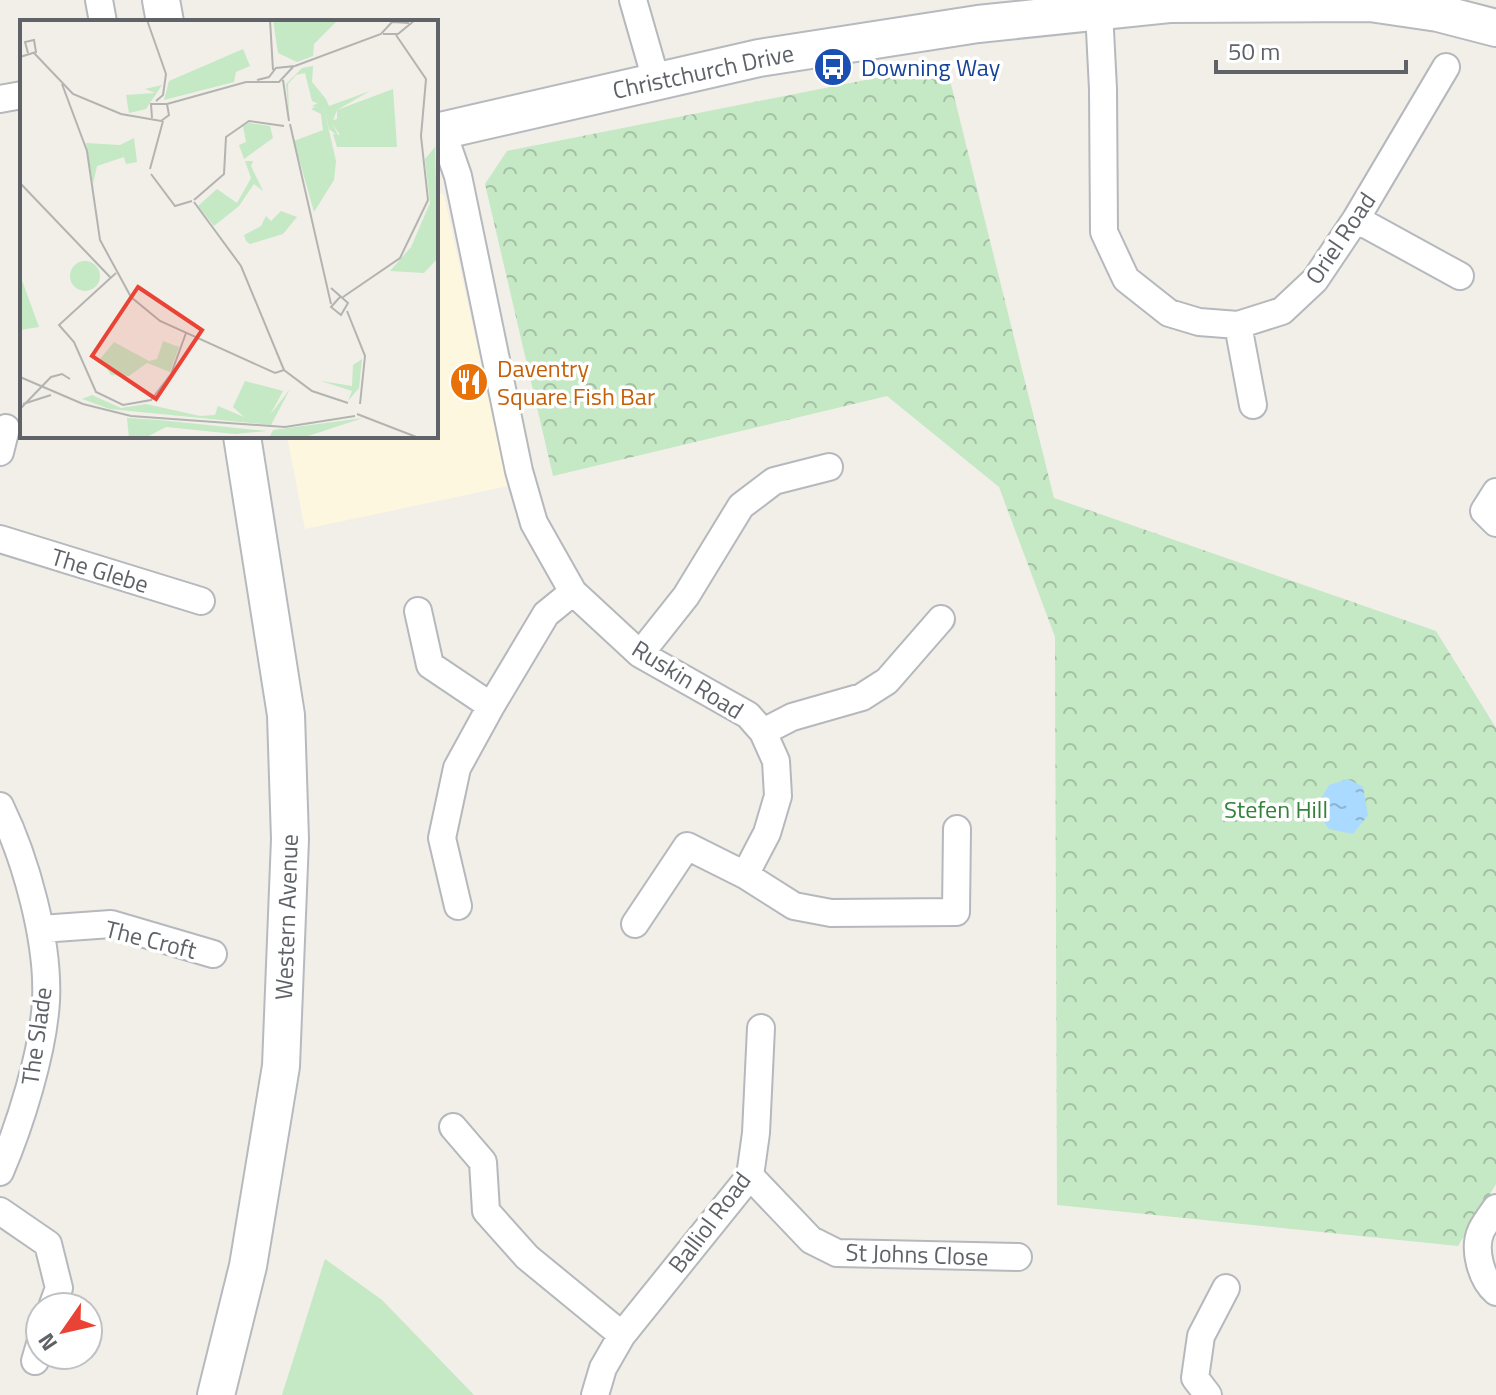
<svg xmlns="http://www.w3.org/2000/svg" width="1496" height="1395" viewBox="0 0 1496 1395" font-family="'Titillium Web',sans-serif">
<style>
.commercial{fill:#fef7e0}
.grass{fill:#c5e8c5}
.forest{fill:url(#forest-crowns)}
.water{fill:url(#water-ripples)}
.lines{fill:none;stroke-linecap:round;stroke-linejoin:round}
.street-casing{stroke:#b5b8bc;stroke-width:30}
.secondary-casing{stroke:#b6babf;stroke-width:40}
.street{stroke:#fff;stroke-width:26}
.secondary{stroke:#fff;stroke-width:36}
.labels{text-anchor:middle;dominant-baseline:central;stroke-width:7;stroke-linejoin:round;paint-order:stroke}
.transit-label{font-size:24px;fill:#164399;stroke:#fff;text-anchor:start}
.street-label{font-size:24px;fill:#5f6368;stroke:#fff}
.food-label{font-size:24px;fill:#c56008;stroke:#fff;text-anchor:start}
.park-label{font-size:24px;fill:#348238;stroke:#fff}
.inset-road{fill:none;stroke:#b3b3b1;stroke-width:2}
.view{fill:#ea4335;fill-opacity:0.15;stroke:#ea4335;stroke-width:4}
.inset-edge{fill:none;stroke:#5f6368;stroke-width:4}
</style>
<defs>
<pattern id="forest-crowns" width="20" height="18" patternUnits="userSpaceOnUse" patternTransform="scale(2)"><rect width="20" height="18" fill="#c5e8c5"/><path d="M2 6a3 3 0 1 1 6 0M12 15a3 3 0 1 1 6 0" fill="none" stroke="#a3c0a4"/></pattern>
<pattern id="water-ripples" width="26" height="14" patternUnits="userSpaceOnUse" patternTransform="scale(2)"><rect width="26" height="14" fill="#aadaff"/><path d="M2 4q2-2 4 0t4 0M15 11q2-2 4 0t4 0" fill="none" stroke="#8eb4d2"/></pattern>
</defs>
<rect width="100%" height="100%" fill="#f1efe8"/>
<path class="commercial" d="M 436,191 L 444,195 L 508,486 L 305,529 L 287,436 L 436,436 Z"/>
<path class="grass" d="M 325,1259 L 382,1300 L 474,1395 L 282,1395 Z"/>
<path class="forest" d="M 946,64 L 1054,498 L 1436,631 L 1496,728 L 1496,1184 L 1458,1246 L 1057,1205 L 1055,637 L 999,487 L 887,396 L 553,476 L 485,184 L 507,151 Z"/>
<path class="water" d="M 1348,779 L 1363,787 L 1368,815 L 1353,834 L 1329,829 L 1315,809 L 1329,785 Z"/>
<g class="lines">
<g class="street-casing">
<path id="street" d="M 99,0 L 103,22
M 633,0 L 656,80
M 1099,11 L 1103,89 L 1104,232 L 1126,279 L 1169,313 L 1199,322 L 1238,325 L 1282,311 L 1315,280 L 1356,219 L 1446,67
M 0,99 L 22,95
M 442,130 L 458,176 L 519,471 L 534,523 L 573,592 L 640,654 L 748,715 L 763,732 L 776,761 L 778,796 L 767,833 L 745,875
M 1356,219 L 1460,276
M 1238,325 L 1253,405
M 0,452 L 6,428
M 1496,492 L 1484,511 L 1496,523
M 0,539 L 201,601
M 418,611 L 430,665 L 491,706
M 640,654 L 686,596 L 741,506 L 774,481 L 829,467
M 763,732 L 792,717 L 862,697 L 887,681 L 941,619
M 0,806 C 26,859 49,942 46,1001 C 43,1053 20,1125 0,1172
M 458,906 L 442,838 L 457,768 L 491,706 L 546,614 L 573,592
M 635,924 L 687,846 L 745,875 L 794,906 L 831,913 L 956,912 L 957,829
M 41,929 L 111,924 L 213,954
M 453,1127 L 483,1162 L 486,1211 L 527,1257 L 622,1335
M 750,1176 L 811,1240 L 837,1253 L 1018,1257
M 1496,1208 C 1491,1215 1485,1223 1481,1231 C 1473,1249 1481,1279 1496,1292
M 0,1211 L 48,1244 L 59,1288 L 52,1307
M 35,1361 L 40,1344
M 595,1395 L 603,1368 L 622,1335 L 750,1176 L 756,1133 L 761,1028
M 1208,1395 L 1195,1378 L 1201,1336 L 1226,1288"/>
</g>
<g class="secondary-casing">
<path id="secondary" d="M 161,0 L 165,22
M 436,132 L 759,58 L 978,24 L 1169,4 L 1370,3 L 1438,13 L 1496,28
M 216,1395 L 248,1266 L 281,1066 L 290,839 L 286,715 L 242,436"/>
</g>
<use href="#street" class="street"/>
<use href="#secondary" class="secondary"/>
</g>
<defs>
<g id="bus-disc" transform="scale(2)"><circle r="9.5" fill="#1a4fb4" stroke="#fff"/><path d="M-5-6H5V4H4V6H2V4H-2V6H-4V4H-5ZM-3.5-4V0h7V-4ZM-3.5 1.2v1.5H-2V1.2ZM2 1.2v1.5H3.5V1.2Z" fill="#fff"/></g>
<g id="restaurant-disc" transform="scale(2)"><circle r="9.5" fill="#e8710a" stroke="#fff"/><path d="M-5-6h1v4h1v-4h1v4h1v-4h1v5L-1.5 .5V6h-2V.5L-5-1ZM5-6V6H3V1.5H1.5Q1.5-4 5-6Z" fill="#fff"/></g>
</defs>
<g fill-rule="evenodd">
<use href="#bus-disc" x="833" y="67"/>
<use href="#restaurant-disc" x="469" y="382"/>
</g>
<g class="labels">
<g class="transit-label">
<text x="861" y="67">Downing Way</text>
</g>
<g class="street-label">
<text transform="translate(703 71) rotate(-12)">Christchurch Drive</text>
<text transform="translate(1340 238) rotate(-56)">Oriel Road</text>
<text transform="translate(100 570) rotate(17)">The Glebe</text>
<text transform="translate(688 679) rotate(32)">Ruskin Road</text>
<text transform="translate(286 917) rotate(-88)">Western Avenue</text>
<text transform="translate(151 939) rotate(14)">The Croft</text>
<text transform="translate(36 1036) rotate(-82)">The Slade</text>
<text transform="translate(709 1222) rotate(-53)">Balliol Road</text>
<text transform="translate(917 1254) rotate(2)">St Johns Close</text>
</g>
<g class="food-label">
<text x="497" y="368">Daventry<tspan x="497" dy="28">Square Fish Bar</tspan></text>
</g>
<g class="park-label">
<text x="1276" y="809">Stefen Hill</text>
</g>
</g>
<g transform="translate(20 20)">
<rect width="418" height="418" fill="#f1efe8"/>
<path d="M 142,65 L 126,89 L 109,93 L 106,75 L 135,73 L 125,69 ZM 350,71 L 317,90 L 312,103 L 319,117 L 309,109 L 304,89 L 292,86 L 306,79 L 309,86 ZM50 256a15 15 0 1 1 30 0a15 15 0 1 1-30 0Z" fill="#c5e8c5"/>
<path d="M 253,0 L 318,0 L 294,24 L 293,36 L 277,42 L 258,33 ZM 223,29 L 230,46 L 216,52 L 214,62 L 144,80 L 149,61 ZM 293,46 L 292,62 L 306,79 L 301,85 L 292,81 L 285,53 L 276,55 L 268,64 L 269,96 L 266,64 L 282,48 ZM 373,69 L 377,127 L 317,127 L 313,114 L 320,115 L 310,101 L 317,99 L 317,90 ZM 297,86 L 304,89 L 316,141 L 314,160 L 294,192 L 274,121 L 303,110 L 301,94 L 291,89 ZM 114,118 L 117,142 L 106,144 L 104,137 L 77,146 L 73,164 L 66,123 L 100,125 ZM 415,127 L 418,238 L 404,253 L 370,251 L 391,227 L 410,183 L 405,139 ZM 225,141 L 233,141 L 231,146 L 243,171 L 234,164 L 219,186 L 194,206 L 178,186 L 197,169 L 217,183 L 231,158 ZM 261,191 L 277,197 L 263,214 L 230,224 L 226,221 L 224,215 L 241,206 L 246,196 L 251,201 ZM 0,255 L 19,307 L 0,310 ZM 143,321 L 159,327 L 150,352 L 127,343 L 109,356 L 91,355 L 80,339 L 94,322 L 129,341 L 137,339 ZM 342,339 L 339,368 L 328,381 L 332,371 L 301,361 L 332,366 L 333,345 ZM 225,361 L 263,371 L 250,395 L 270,369 L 251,405 L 90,389 L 62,379 L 72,375 L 101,388 L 126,384 L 180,396 L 195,395 L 198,386 L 224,397 L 213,387 ZM 107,398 L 139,400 L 247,411 L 215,414 L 146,407 L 125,418 L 109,418 ZM 343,398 L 282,418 L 250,416 L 253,410 Z" fill="#c5e8c5"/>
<path d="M 229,103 L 250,106 L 253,118 L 224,139 L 219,125 L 226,122 L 223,106 Z" fill="#c5e8c5"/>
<path class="inset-road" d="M 127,0 L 146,54 L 143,75 L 136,81M 250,0 L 253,50M 363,14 L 378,14 L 395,0M 14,33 L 53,74 L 101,94 L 141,101 L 149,95 L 147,84 L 131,84 L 132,98M 0,37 L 16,32 L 14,20 L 5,22 L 8,33M 237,60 L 249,57 L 256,48 L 275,46 L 361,14 L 372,2 L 389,3M 263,60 L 269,101M 42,64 L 67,131 L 80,220 L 111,277 L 140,301 L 255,353 L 264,350M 147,84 L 226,62 L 259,62 L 273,47M 270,104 L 311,284M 130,149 L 143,101M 131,154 L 155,186 L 172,181M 0,163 L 90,257M 174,180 L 204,154 L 206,117 L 229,101 L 264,106M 174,182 L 221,246 L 264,350 L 292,371 L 328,383M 96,253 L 39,305 L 54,322 L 76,372 L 103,385 L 131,380 L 151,354 L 166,313M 311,268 L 328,283 L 321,295 L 311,287 L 320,277M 323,277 L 380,238 L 408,180 L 401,116 L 406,59 L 376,15M 327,291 L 345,336 L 340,384M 0,357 L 63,384 L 111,396 L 265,407 L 335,396M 3,384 L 31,375M 0,389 L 31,357 L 42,354 L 50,359M 337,394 L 399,418"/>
<path class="view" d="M 118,267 L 182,310 L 136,379 L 72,336 Z"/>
<rect width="418" height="418" class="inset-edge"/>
</g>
<g transform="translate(64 1331) rotate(236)"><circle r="38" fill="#ffffff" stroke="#bfc1c3" stroke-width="2"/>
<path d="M0-6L14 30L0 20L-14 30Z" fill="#ea4335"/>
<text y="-12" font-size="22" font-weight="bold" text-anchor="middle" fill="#5f6368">N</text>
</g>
<path d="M1216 60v12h190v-12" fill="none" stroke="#5f6368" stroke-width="4"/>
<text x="1228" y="60" font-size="24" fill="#5f6368" stroke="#ffffff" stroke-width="6" paint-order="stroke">50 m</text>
</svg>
